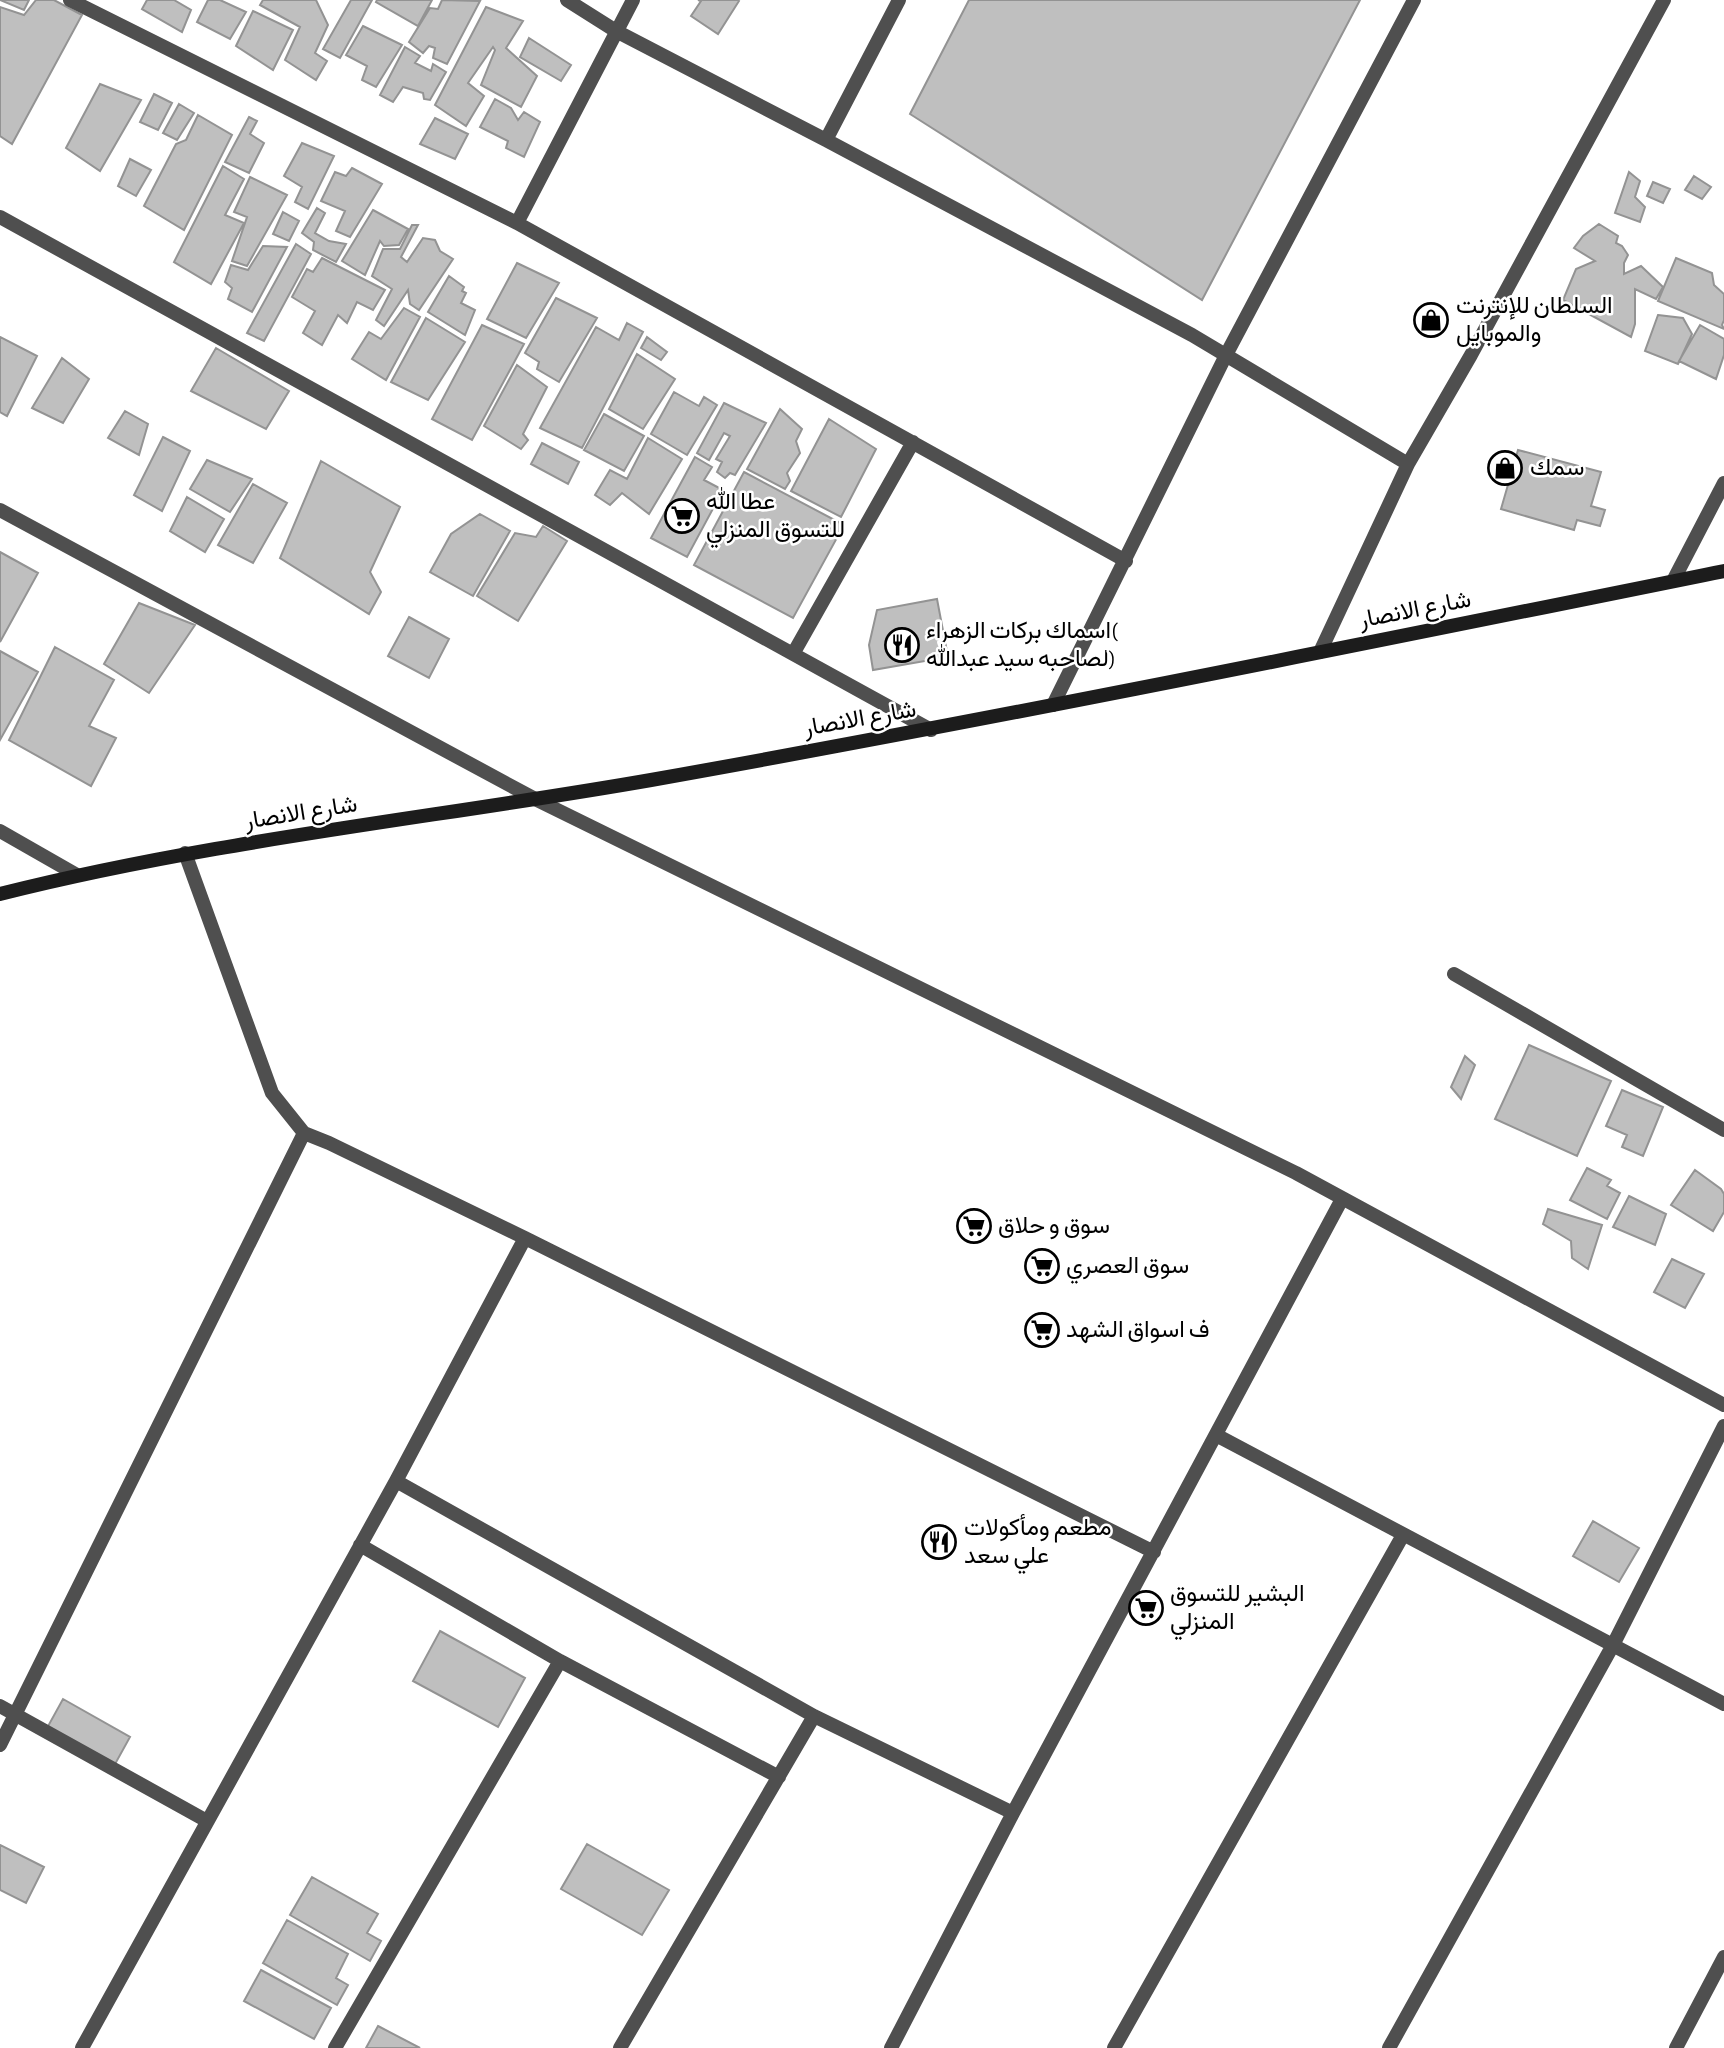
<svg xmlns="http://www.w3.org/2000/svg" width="1724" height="2048" viewBox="0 0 1724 2048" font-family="'Alegreya Sans',Vazirmatn,sans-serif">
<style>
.building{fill:#bfbfbf;stroke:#939393;stroke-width:2}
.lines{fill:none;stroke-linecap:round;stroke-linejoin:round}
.street{stroke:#4f4f4f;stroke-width:14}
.secondary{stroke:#1c1c1c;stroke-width:14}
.labels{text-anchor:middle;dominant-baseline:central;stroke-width:5;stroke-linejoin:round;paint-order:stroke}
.poi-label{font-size:24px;fill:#000;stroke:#fff;text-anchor:start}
.street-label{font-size:24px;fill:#000;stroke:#fff}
</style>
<rect width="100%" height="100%" fill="#fff"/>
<path class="building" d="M 0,0 L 29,0 L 24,10 Z
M 36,0 L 54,0 L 82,15 L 12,144 L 0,136 L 0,7 L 24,15 Z
M 147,0 L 174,0 L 191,10 L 182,32 L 142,9 Z
M 208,0 L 220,0 L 246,12 L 230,39 L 197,22 Z
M 263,0 L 316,0 L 328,25 L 315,53 L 327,61 L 316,80 L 285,60 L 300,27 L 260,5 Z
M 351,0 L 372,0 L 340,58 L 323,49 Z
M 377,0 L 432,0 L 418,26 L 376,2 Z
M 442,0 L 480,1 L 447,64 L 433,58 L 435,48 L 429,46 L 423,53 L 409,42 L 430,8 L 438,9 Z
M 698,0 L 738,0 L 739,1 L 718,34 L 691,16 L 701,1 Z
M 969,0 L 1360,0 L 1202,300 L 910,114 Z
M 486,7 L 523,21 L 506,48 L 537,76 L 521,107 L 481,85 L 495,50 L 493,47 L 468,83 L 484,96 L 466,126 L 435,105 Z
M 253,11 L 293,30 L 273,70 L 236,46 Z
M 363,26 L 402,45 L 376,87 L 362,80 L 367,66 L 346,55 Z
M 529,38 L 571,65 L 561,81 L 520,57 Z
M 405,47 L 420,56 L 415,63 L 431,71 L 433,64 L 446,72 L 430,100 L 424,99 L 423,93 L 403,87 L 393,102 L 380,95 Z
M 100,84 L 141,100 L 100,171 L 66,148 Z
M 154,94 L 172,103 L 158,130 L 140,122 Z
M 495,99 L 511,108 L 518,120 L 524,112 L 540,122 L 524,157 L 506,148 L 508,141 L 480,127 Z
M 179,104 L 194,113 L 177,140 L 163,133 Z
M 198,115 L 232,135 L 184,230 L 144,206 L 176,144 L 186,140 Z
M 249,117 L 257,121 L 250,134 L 264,143 L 249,173 L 225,162 Z
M 435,118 L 468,134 L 455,159 L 420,144 Z
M 302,143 L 334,156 L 308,209 L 295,202 L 302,187 L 284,176 Z
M 130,159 L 151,170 L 136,196 L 118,186 Z
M 223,166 L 244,179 L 225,215 L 244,223 L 211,284 L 174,262 Z
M 352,168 L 382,184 L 350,237 L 336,231 L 345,211 L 321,201 L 335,172 L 346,176 Z
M 1629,172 L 1640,181 L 1635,197 L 1645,207 L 1640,222 L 1615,213 Z
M 1694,176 L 1711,187 L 1702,199 L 1685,190 Z
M 250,177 L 287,195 L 247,266 L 232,261 L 247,217 L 234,212 Z
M 1653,182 L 1670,189 L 1663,203 L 1647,196 Z
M 317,208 L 325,213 L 315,233 L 329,241 L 346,244 L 336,262 L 313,250 L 314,242 L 302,233 Z
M 373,210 L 408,229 L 399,245 L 384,246 L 380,241 L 365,275 L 342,261 Z
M 283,212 L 299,221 L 289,241 L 273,234 Z
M 1599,224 L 1618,236 L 1616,243 L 1622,246 L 1628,255 L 1624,263 L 1624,274 L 1641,266 L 1663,287 L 1656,299 L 1635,289 L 1635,324 L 1631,337 L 1563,300 L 1576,269 L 1595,261 L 1574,248 L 1583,236 Z
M 412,225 L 418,225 L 401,257 L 407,262 L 423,238 L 435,240 L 440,251 L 453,259 L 419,310 L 410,304 L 408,290 L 384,326 L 376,320 L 392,289 L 372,276 L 383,249 L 400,249 Z
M 296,244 L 311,254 L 264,341 L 247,333 Z
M 263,246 L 287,247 L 252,312 L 228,299 L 232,288 L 225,282 L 231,265 L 248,270 Z
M 322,258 L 385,290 L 373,310 L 357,302 L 347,323 L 338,315 L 322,345 L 303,333 L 315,311 L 292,297 L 307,269 L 313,272 Z
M 1676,258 L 1712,273 L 1714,285 L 1724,294 L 1724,320 L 1722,325 L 1724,329 L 1658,301 Z
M 517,263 L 559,283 L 526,338 L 487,319 Z
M 449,276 L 464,287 L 462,291 L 466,293 L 461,303 L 475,310 L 465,335 L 428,312 Z
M 556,298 L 597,318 L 559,382 L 537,369 L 539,362 L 525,353 Z
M 404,308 L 420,317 L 386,380 L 352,359 L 369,332 L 381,339 Z
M 1658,315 L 1683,318 L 1692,334 L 1678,364 L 1645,351 Z
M 426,318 L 465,342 L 428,400 L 391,382 Z
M 627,323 L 643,332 L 582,448 L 540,428 L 596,327 L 619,340 Z
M 482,325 L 524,344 L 472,440 L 432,419 Z
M 1700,325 L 1724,339 L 1724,355 L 1716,379 L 1679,361 Z
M 0,337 L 37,356 L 7,416 L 0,412 Z
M 647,337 L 667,352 L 661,360 L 641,348 Z
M 216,348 L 289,391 L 266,429 L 191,391 Z
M 637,354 L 675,379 L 643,429 L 609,409 Z
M 62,358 L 89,379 L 63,423 L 32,408 Z
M 517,365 L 547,387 L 523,434 L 528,440 L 521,449 L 484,426 Z
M 674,392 L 699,406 L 704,397 L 717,405 L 687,455 L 651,434 Z
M 724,403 L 766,423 L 735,475 L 730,473 L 725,478 L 717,472 L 722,462 L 716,459 L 730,436 L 724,433 L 709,460 L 697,453 Z
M 780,409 L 802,429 L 796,441 L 800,453 L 787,473 L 790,481 L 785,489 L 747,469 Z
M 125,411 L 148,424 L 139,455 L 108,438 Z
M 604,414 L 644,436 L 624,471 L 584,450 Z
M 829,419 L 876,449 L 841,517 L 791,491 Z
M 163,437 L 190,451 L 162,511 L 134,495 Z
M 648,438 L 682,459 L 649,514 L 622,493 L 610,505 L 595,495 L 610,470 L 627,479 Z
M 542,443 L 579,462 L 568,484 L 531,464 Z
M 1518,450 L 1601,472 L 1591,506 L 1605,510 L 1600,526 L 1577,520 L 1574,530 L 1501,509 Z
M 695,457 L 712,467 L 704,480 L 723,490 L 687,557 L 651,538 Z
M 207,460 L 252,479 L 230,512 L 190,489 Z
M 321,461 L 400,507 L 370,572 L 381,592 L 369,614 L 280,558 Z
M 744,472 L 844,525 L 793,618 L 694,565 Z
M 253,484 L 287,503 L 253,563 L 218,545 Z
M 187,497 L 224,519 L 205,552 L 170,531 Z
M 480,514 L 510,531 L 473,596 L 430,572 L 451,534 Z
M 543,526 L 567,541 L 518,621 L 477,596 L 515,533 L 536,537 Z
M 0,552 L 38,573 L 0,642 Z
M 937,599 L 948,657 L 873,670 L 869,645 L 877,610 Z
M 139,603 L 195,625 L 149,693 L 104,664 Z
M 409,617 L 449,639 L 429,678 L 388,656 Z
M 55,647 L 114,680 L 89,726 L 116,738 L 91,786 L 9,740 Z
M 0,651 L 38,672 L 0,740 Z
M 1529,1045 L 1611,1081 L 1577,1156 L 1495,1119 Z
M 1465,1056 L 1475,1065 L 1461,1099 L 1451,1087 Z
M 1622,1090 L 1663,1107 L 1643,1156 L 1622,1147 L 1627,1135 L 1606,1126 Z
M 1587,1168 L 1611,1180 L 1607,1186 L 1620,1193 L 1607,1219 L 1570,1200 Z
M 1695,1170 L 1721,1189 L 1724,1194 L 1724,1212 L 1713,1231 L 1671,1205 Z
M 1629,1196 L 1666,1214 L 1655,1245 L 1613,1227 Z
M 1548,1209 L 1602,1225 L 1588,1269 L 1572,1258 L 1571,1241 L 1543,1224 Z
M 1672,1259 L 1704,1274 L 1685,1308 L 1654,1292 Z
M 1593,1521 L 1639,1548 L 1619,1582 L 1573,1556 Z
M 440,1631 L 525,1678 L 498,1727 L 413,1681 Z
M 63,1699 L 130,1737 L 114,1766 L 47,1728 Z
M 587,1844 L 669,1890 L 642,1935 L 561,1889 Z
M 0,1845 L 44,1867 L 26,1903 L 0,1890 Z
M 312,1877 L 378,1914 L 367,1933 L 381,1941 L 370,1961 L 290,1915 Z
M 287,1920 L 348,1954 L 336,1978 L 348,1985 L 337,2005 L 263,1963 Z
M 261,1970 L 331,2008 L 314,2039 L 244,2001 Z
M 378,2026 L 420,2048 L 366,2048 Z"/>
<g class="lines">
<path class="street" d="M 70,0 L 517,223 L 1126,561
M 567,0 L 616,31 L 826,140 L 1192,335 L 1408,464
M 826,140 L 899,0
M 0,217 L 931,730
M 517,223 L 633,0
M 0,510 L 537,800 L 1296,1173 L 1724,1405
M 1673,581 L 1724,483
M 1320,652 L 1408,464 L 1471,355 L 1664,0
M 793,654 L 913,442
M 1053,705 L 1226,355 L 1414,0
M 0,831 L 77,875
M 185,853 L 272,1093 L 304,1133 L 329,1143 L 525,1238 L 1154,1552
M 1454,974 L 1724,1130
M 1216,1435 L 1724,1704
M 396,1481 L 814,1716 L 1013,1813
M 360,1545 L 560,1661 L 779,1777
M 0,1706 L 207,1821
M 0,1745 L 304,1133
M 82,2048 L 396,1481 L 525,1238
M 335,2048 L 560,1661
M 620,2048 L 814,1716
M 891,2048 L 1013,1813 L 1342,1199
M 1114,2048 L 1403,1535
M 1389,2048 L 1613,1645 L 1724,1426
M 1676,2048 L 1724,1957"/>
<path class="secondary" d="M 0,894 C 214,840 434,818 651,780 C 1010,716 1367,643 1724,571"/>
</g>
<defs>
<g id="shop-ring" transform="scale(1.75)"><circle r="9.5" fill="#fff" stroke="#000" stroke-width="1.5"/><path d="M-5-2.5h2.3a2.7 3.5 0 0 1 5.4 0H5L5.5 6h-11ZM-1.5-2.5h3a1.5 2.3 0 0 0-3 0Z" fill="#000"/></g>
<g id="supermarket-ring" transform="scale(1.75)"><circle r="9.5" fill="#fff" stroke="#000" stroke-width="1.5"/><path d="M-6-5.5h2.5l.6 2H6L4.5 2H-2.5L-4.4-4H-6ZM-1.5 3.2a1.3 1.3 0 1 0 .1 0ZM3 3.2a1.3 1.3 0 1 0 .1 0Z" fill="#000"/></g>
<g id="restaurant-ring" transform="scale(1.75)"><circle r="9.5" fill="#fff" stroke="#000" stroke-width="1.5"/><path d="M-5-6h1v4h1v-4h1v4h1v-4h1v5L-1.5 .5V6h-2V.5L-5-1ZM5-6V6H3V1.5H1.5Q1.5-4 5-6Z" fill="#000"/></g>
</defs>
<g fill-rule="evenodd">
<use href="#shop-ring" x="1431" y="320"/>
<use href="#shop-ring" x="1505" y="468"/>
<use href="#supermarket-ring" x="682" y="516"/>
<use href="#restaurant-ring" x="902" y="645"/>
<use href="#supermarket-ring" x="974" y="1226"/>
<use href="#supermarket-ring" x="1042" y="1266"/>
<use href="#supermarket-ring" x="1042" y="1330"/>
<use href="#restaurant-ring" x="939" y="1542"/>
<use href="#supermarket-ring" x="1146" y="1608"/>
</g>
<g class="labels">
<g class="poi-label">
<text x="1456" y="306">السلطان للإنترنت<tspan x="1456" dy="28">والموبايل</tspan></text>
<text x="1530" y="468">سمك</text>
<text x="706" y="502">عطا الله<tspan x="706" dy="28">للتسوق المنزلي</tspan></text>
<text x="926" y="631">اسماك بركات الزهراء(<tspan x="926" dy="28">لصاحبه سيد عبدالله)</tspan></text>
<text x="998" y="1226">سوق و حلاق</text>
<text x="1066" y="1266">سوق العصري</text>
<text x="1066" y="1330">ف اسواق الشهد</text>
<text x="964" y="1528">مطعم ومأكولات<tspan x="964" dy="28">علي سعد</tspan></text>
<text x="1170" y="1594">البشير للتسوق<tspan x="1170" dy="28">المنزلي</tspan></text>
</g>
<g class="street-label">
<text transform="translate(1415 610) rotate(-11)">شارع الانصار</text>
<text transform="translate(860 719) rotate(-10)">شارع الانصار</text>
<text transform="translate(301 813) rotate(-9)">شارع الانصار</text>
</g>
</g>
</svg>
